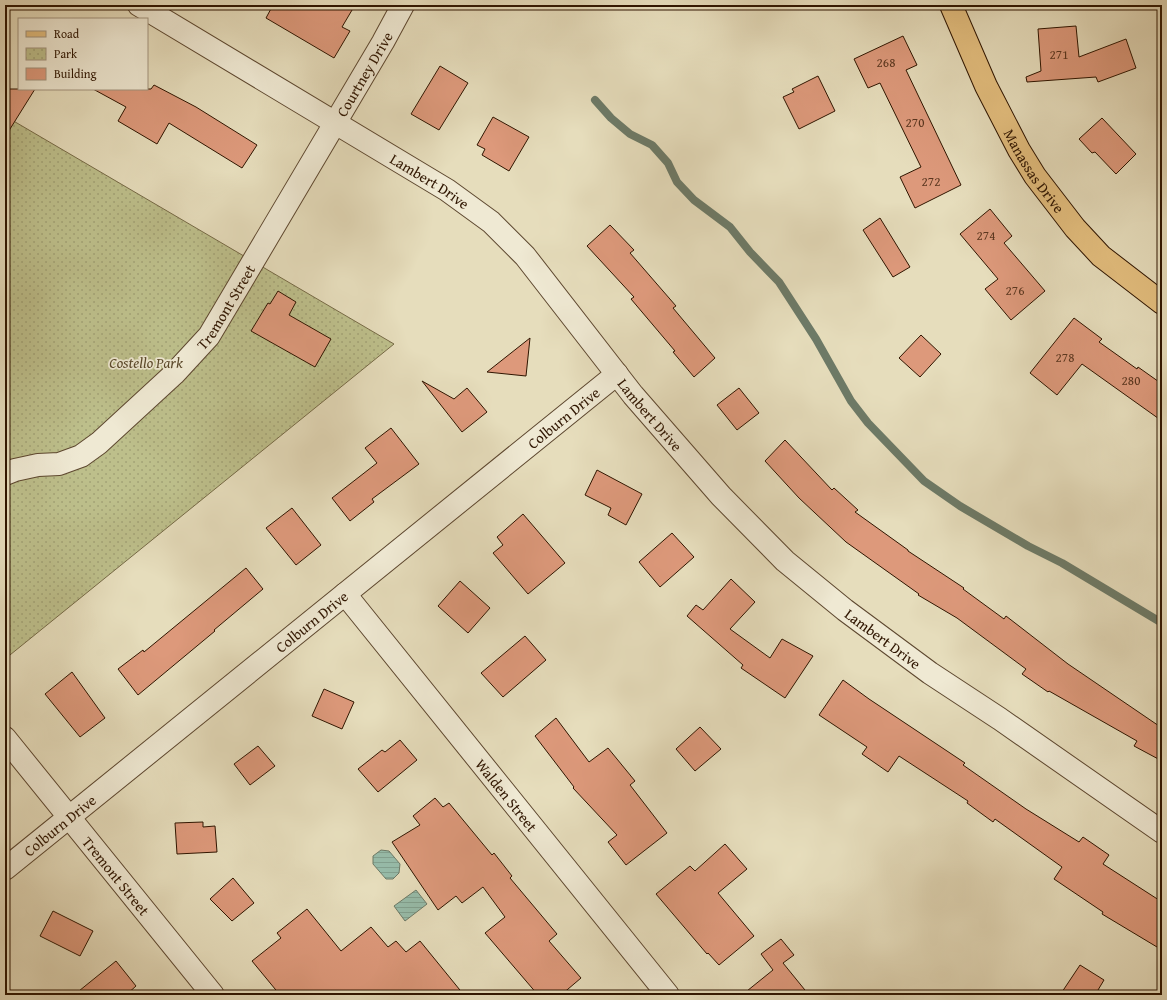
<svg xmlns="http://www.w3.org/2000/svg" width="1167" height="1000" viewBox="0 0 1167 1000" font-family="'Gentium Book Plus',serif">
<style>
.park{fill:url(#park-dots);stroke:#766a46}
.water{fill:url(#water-rules);stroke:#6d7a67}
.lines{fill:none;stroke-linecap:round;stroke-linejoin:round}
.stream{stroke:#6d7a67;stroke-width:8}
.building{fill:#dd997b;stroke:#2f1500}
.minor-casing{stroke:#5d472f;stroke-width:24}
.major-casing{stroke:#2f1500;stroke-width:24}
.minor{stroke:#efe9d3;stroke-width:22}
.major{stroke:#e3be7e;stroke-width:22}
.labels{text-anchor:middle;dominant-baseline:central;stroke-width:3.5;stroke-linejoin:round;paint-order:stroke}
.number-label{font-size:13px;fill:#5a361f}
.street-label{font-size:15px;fill:#2f1500;stroke:#efe9d3}
.park-label{font-size:15px;font-style:italic;fill:#5a482a;stroke:#efe9d3}
</style>
<defs>
<pattern id="park-dots" width="8" height="8" patternUnits="userSpaceOnUse"><rect width="8" height="8" fill="#bdbf8b"/><path d="M2 2h.1M6 6h.1" fill="none" stroke="#a3a376" stroke-width="1.8" stroke-linecap="round"/></pattern>
<pattern id="water-rules" width="6" height="5" patternUnits="userSpaceOnUse"><rect width="6" height="5" fill="#97bdab"/><path d="M0 2.5h6" fill="none" stroke="#82a291"/></pattern>
</defs>
<rect width="100%" height="100%" fill="#e6ddbc"/>
<filter id="stains"><feTurbulence type="fractalNoise" baseFrequency=".005" numOctaves="4"/><feColorMatrix values="0 0 0 0 .2 0 0 0 0 .09 0 0 0 0 .02 0 0 0 .5 -.17"/></filter>
<radialGradient id="worn" r=".72"><stop offset=".6" stop-color="#630" stop-opacity="0"/><stop offset="1" stop-color="#630" stop-opacity=".3"/></radialGradient>
<path class="park" d="M 5,116 L 394,344 L 5,659 Z"/>
<path class="water" d="M 381,850 L 389,851 L 400,864 L 399,873 L 393,879 L 386,879 L 373,864 L 373,856 Z
M 416,890 L 427,904 L 405,921 L 394,906 Z"/>
<g class="lines">
<path class="stream" d="M 595,100 L 611,118 L 630,134 L 652,145 L 668,163 L 677,182 L 694,200 L 730,227 L 750,252 L 779,282 L 816,339 L 851,401 L 868,423 L 924,481 L 960,506 L 1028,546 L 1062,563 L 1162,623"/>
</g>
<path class="building" d="M 273,5 L 355,5 L 342,27 L 350,31 L 334,58 L 266,18 Z
M 1076,26 L 1079,57 L 1126,39 L 1136,68 L 1098,82 L 1096,77 L 1027,82 L 1026,77 L 1041,71 L 1038,29 Z
M 903,36 L 917,65 L 906,70 L 961,185 L 915,208 L 900,177 L 921,167 L 880,83 L 868,88 L 854,59 Z
M 440,66 L 468,83 L 439,130 L 411,114 Z
M 818,76 L 835,111 L 799,129 L 783,97 L 794,92 L 792,89 Z
M 154,85 L 196,107 L 257,145 L 242,168 L 169,123 L 157,144 L 118,121 L 126,107 L 93,89 L 151,89 Z
M 5,89 L 35,89 L 5,137 Z
M 493,117 L 529,137 L 509,171 L 482,155 L 485,149 L 477,145 Z
M 1102,118 L 1136,154 L 1116,174 L 1095,152 L 1092,153 L 1079,139 Z
M 990,209 L 1012,236 L 1004,243 L 1045,291 L 1011,320 L 985,289 L 998,279 L 960,234 Z
M 880,218 L 910,267 L 893,277 L 863,230 Z
M 610,225 L 634,250 L 630,253 L 676,306 L 673,308 L 715,358 L 694,377 L 673,352 L 675,351 L 631,299 L 634,297 L 587,246 Z
M 278,291 L 296,302 L 289,315 L 331,339 L 315,367 L 251,331 L 268,303 L 270,304 Z
M 1074,318 L 1102,339 L 1099,342 L 1137,369 L 1138,367 L 1162,384 L 1162,421 L 1082,364 L 1057,395 L 1030,373 Z
M 921,335 L 941,354 L 920,377 L 899,358 Z
M 530,338 L 526,376 L 487,372 Z
M 422,381 L 454,399 L 467,388 L 487,412 L 462,432 Z
M 739,388 L 759,413 L 737,430 L 717,405 Z
M 391,428 L 419,464 L 372,499 L 374,502 L 350,521 L 332,498 L 377,463 L 365,448 Z
M 785,440 L 832,490 L 834,488 L 858,510 L 855,512 L 908,550 L 908,551 L 964,588 L 963,589 L 1004,619 L 1006,616 L 1068,664 L 1162,728 L 1162,761 L 1134,746 L 1137,741 L 1049,691 L 1048,692 L 1022,674 L 1026,669 L 957,618 L 918,595 L 919,594 L 846,542 L 799,498 L 765,461 Z
M 597,470 L 642,494 L 626,525 L 608,515 L 611,508 L 585,495 Z
M 292,508 L 321,545 L 296,565 L 266,528 Z
M 523,514 L 565,563 L 528,594 L 493,553 L 503,545 L 497,537 Z
M 672,533 L 694,557 L 660,587 L 639,562 Z
M 246,568 L 263,589 L 214,630 L 215,631 L 138,695 L 118,669 L 143,650 L 144,652 Z
M 731,579 L 755,602 L 730,629 L 770,658 L 782,639 L 813,656 L 785,698 L 741,668 L 743,665 L 687,616 L 696,605 L 703,610 Z
M 460,581 L 490,608 L 468,633 L 438,606 Z
M 525,636 L 546,660 L 503,697 L 481,673 Z
M 72,672 L 105,718 L 80,737 L 45,694 Z
M 843,680 L 869,699 L 965,763 L 963,765 L 1026,809 L 1079,842 L 1083,837 L 1109,855 L 1103,864 L 1162,902 L 1162,950 L 1102,914 L 1103,912 L 1054,879 L 1062,867 L 995,819 L 993,822 L 967,803 L 968,801 L 899,756 L 888,772 L 862,754 L 867,747 L 819,715 Z
M 324,689 L 354,702 L 342,729 L 312,716 Z
M 556,718 L 589,762 L 608,748 L 635,781 L 630,785 L 667,833 L 626,865 L 608,842 L 617,835 L 573,788 L 574,787 L 535,736 Z
M 700,727 L 721,749 L 695,771 L 676,749 Z
M 400,740 L 417,760 L 378,792 L 358,769 L 382,750 L 385,752 Z
M 258,746 L 275,766 L 250,785 L 234,764 Z
M 435,798 L 443,807 L 449,803 L 492,855 L 494,853 L 512,876 L 510,878 L 557,934 L 549,941 L 581,978 L 561,995 L 538,995 L 485,933 L 505,917 L 483,887 L 462,903 L 456,896 L 438,910 L 392,842 L 420,825 L 413,816 Z
M 203,822 L 203,827 L 215,826 L 217,852 L 177,854 L 175,823 Z
M 725,844 L 747,869 L 718,893 L 754,936 L 719,965 L 708,953 L 707,954 L 656,894 L 690,866 L 695,871 Z
M 233,878 L 254,903 L 232,921 L 210,899 Z
M 307,909 L 341,951 L 371,927 L 388,947 L 396,941 L 406,952 L 420,941 L 464,995 L 280,995 L 252,961 L 281,938 L 277,933 Z
M 53,911 L 93,931 L 80,956 L 40,936 Z
M 781,939 L 794,955 L 783,963 L 809,995 L 742,995 L 773,970 L 761,954 Z
M 116,961 L 136,986 L 126,995 L 74,995 Z
M 1080,965 L 1104,980 L 1095,995 L 1060,995 Z"/>
<g class="lines">
<g class="minor-casing">
<g id="minor">
<path id="s1" d="M 139,5 L 447,190 L 491,222 L 525,256 L 633,395 L 721,496 L 785,561 L 845,610 L 930,673 L 1000,719 L 1162,832"/>
<path id="s2" d="M 5,474 L 15,470 L 38,465 L 59,464 L 81,456 L 99,443 L 174,374 L 209,336 L 383,42 L 403,5"/>
<path id="s3" d="M 345,594 L 668,995"/>
<path id="s4" d="M 5,738 L 213,995"/>
<path id="s5" d="M 5,869 L 617,374"/>
</g>
</g>
<g class="major-casing">
<g id="major">
<path id="s6" d="M 951,5 L 986,86 L 1019,150 L 1035,176 L 1075,228 L 1101,256 L 1162,303"/>
</g>
</g>
<use href="#minor" class="minor"/>
<use href="#major" class="major"/>
</g>
<g class="labels">
<g class="number-label">
<text x="1059" y="54">271</text>
<text x="886" y="62">268</text>
<text x="915" y="122">270</text>
<text x="931" y="181">272</text>
<text x="986" y="235">274</text>
<text x="1015" y="290">276</text>
<text x="1065" y="357">278</text>
<text x="1131" y="380">280</text>
</g>
<g class="street-label">
<text stroke="none"><textPath href="#s2" startOffset="559">Courtney Drive</textPath></text>
<text stroke="none"><textPath href="#s6" startOffset="186">Manassas Drive</textPath></text>
<text stroke="none"><textPath href="#s1" startOffset="340">Lambert Drive</textPath></text>
<text stroke="none"><textPath href="#s2" startOffset="288">Tremont Street</textPath></text>
<text stroke="none"><textPath href="#s1" startOffset="664">Lambert Drive</textPath></text>
<text stroke="none"><textPath href="#s5" startOffset="718">Colburn Drive</textPath></text>
<text stroke="none"><textPath href="#s5" startOffset="394">Colburn Drive</textPath></text>
<text stroke="none"><textPath href="#s1" startOffset="988">Lambert Drive</textPath></text>
<text stroke="none"><textPath href="#s3" startOffset="258">Walden Street</textPath></text>
<text stroke="none"><textPath href="#s5" startOffset="70">Colburn Drive</textPath></text>
<text stroke="none"><textPath href="#s4" startOffset="177">Tremont Street</textPath></text>
</g>
<g class="park-label">
<text x="146" y="362">Costello Park</text>
</g>
</g>
<rect width="1167" height="1000" fill="none" stroke="#e6ddbc" stroke-width="20"/>
<rect x="6" y="6" width="1155" height="988" fill="none" stroke="#2f1500" stroke-width="2"/>
<rect x="10" y="10" width="1147" height="980" fill="none" stroke="#2f1500"/>
<rect x="18" y="18" width="130" height="72" fill="#efe9d3" stroke="#a2947f"/>
<rect x="26" y="31" width="20" height="6" fill="#e3be7e" stroke="#a2947f"/>
<text x="54" y="38" font-size="12" fill="#2f1500">Road</text>
<rect x="26" y="48" width="20" height="12" fill="url(#park-dots)" stroke="#a2947f"/>
<text x="54" y="58" font-size="12" fill="#2f1500">Park</text>
<rect x="26" y="68" width="20" height="12" fill="#dd997b" stroke="#a2947f"/>
<text x="54" y="78" font-size="12" fill="#2f1500">Building</text>
<rect width="100%" height="100%" filter="url(#stains)"/>
<rect width="100%" height="100%" fill="url(#worn)"/>
</svg>
